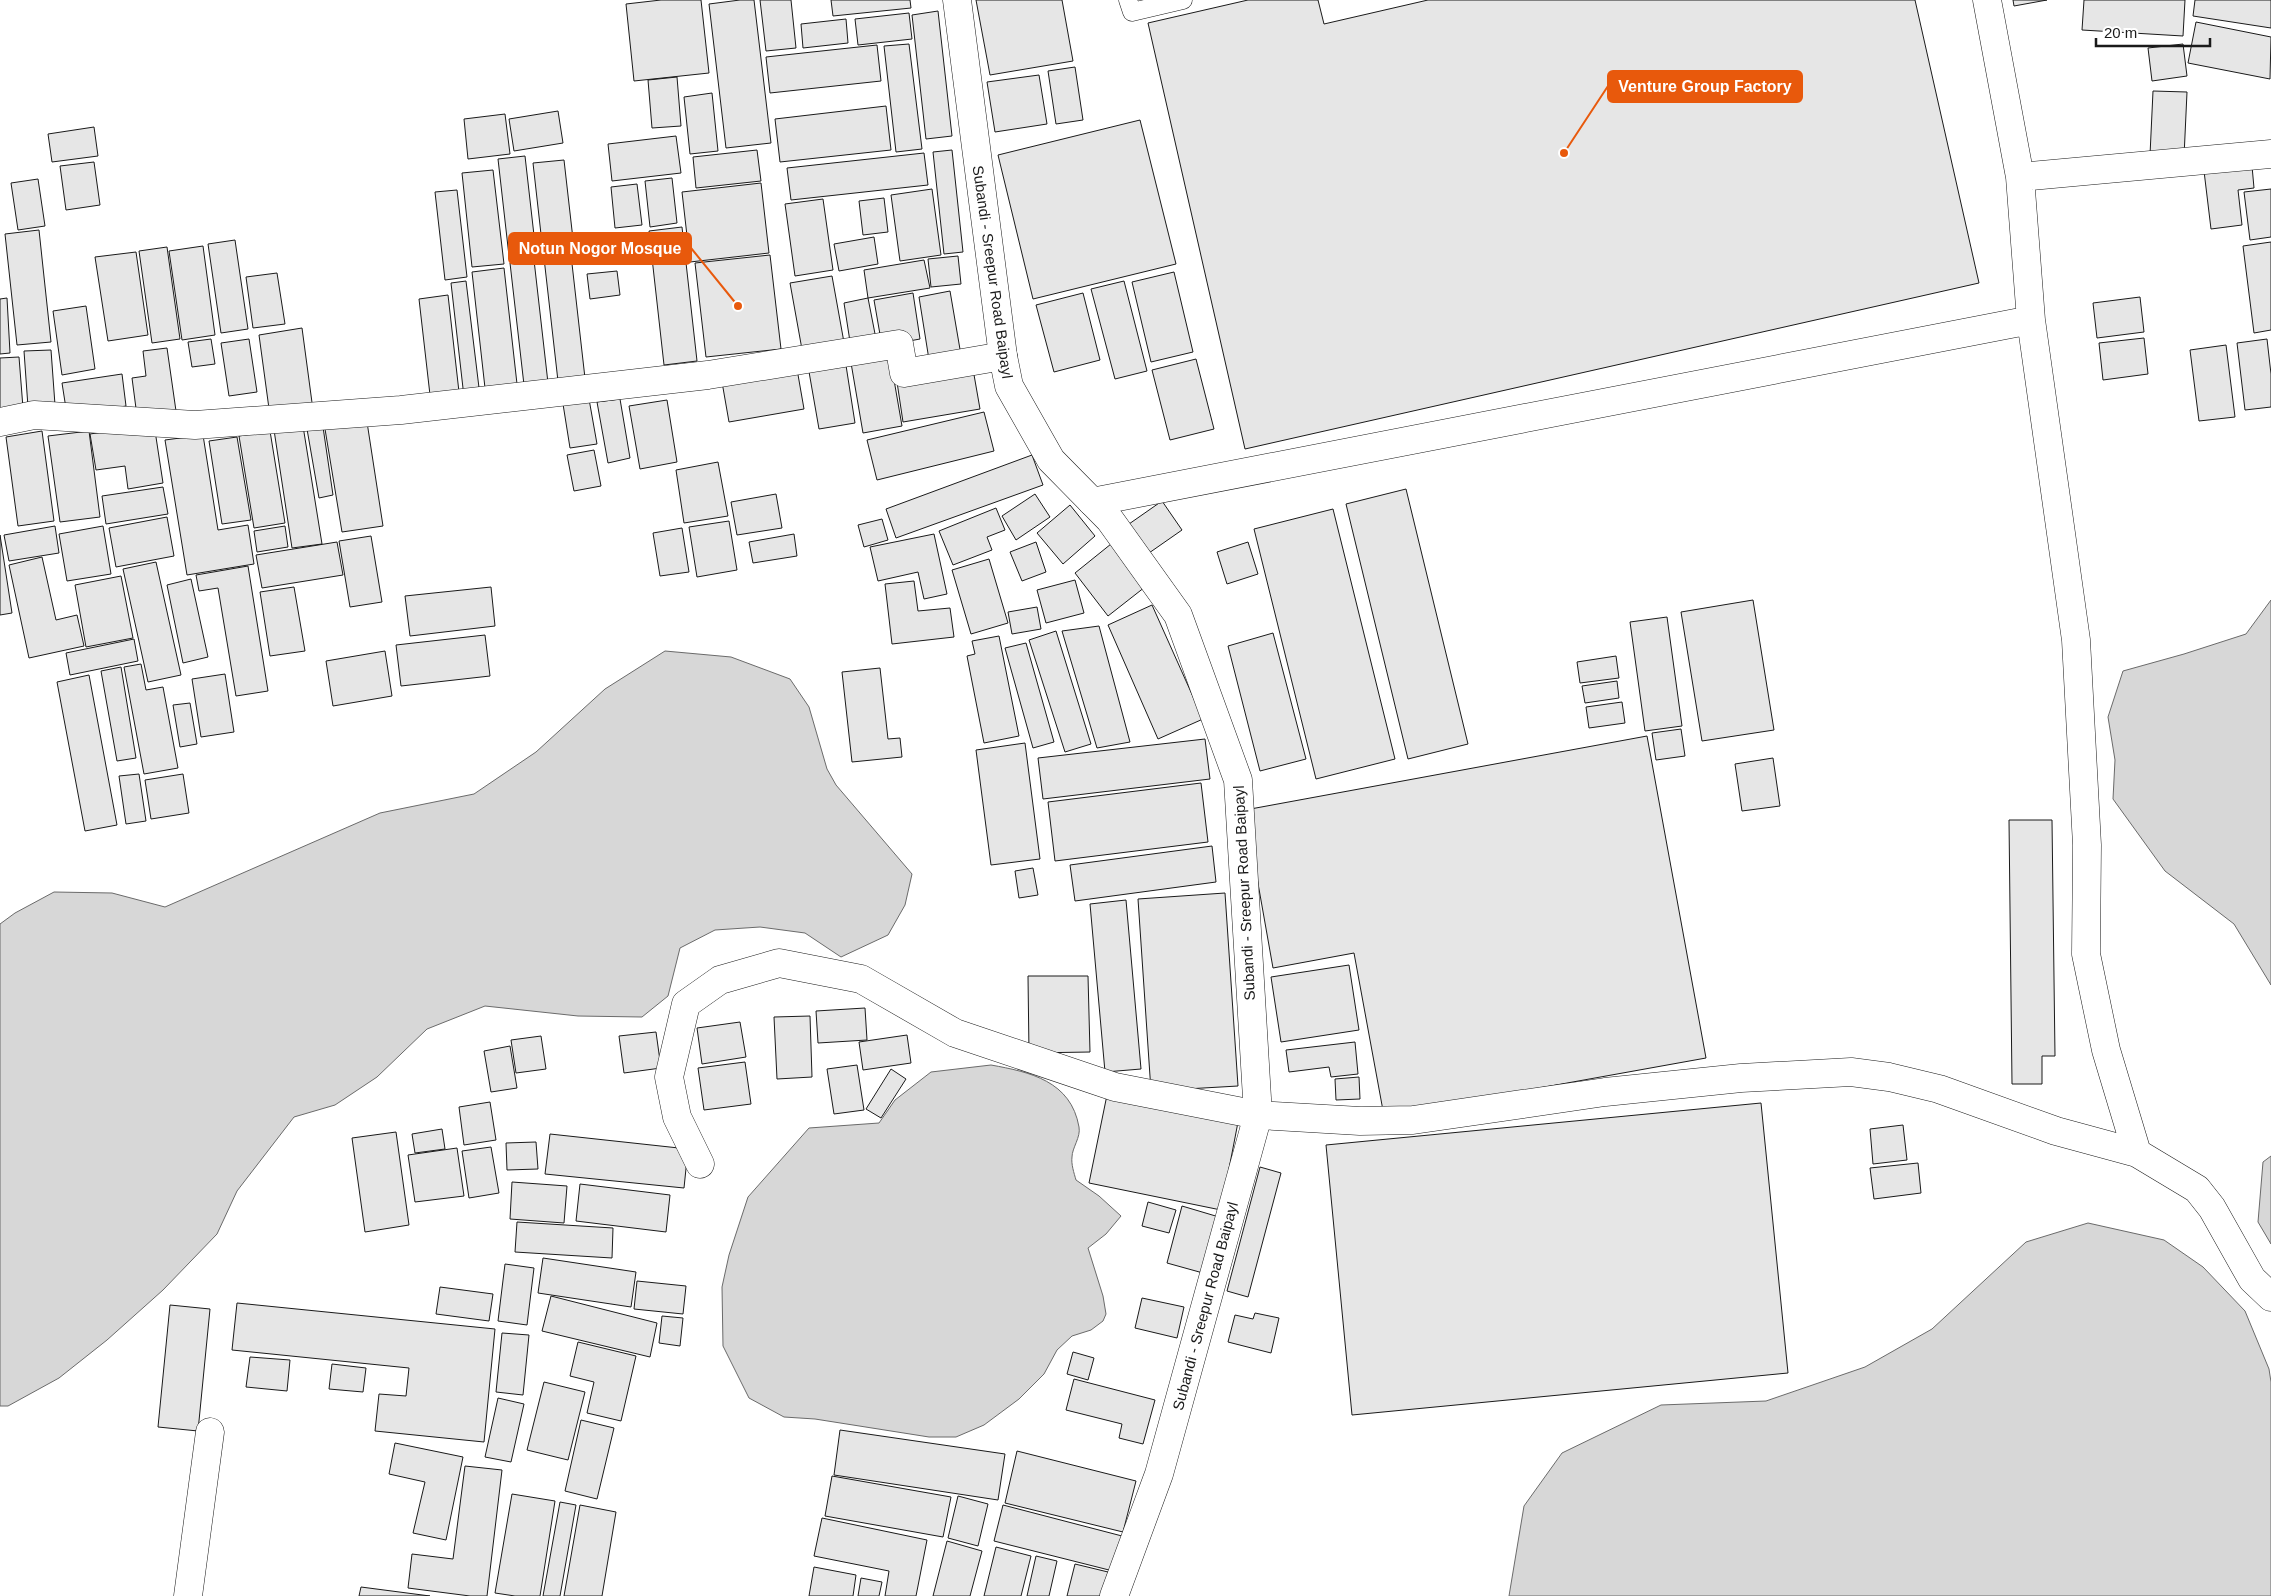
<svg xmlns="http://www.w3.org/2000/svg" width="2271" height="1596" viewBox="0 0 2271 1596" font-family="Helvetica,sans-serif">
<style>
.water{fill:#d7d7d7;stroke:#6a6a6a}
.building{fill:#e6e6e6;stroke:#1a1a1a}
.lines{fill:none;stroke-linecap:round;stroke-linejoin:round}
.service-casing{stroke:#1a1a1a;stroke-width:19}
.minor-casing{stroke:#1a1a1a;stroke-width:29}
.tertiary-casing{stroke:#1a1a1a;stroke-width:29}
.service{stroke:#fff;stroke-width:18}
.minor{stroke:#fff;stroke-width:28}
.tertiary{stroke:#fff;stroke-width:28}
.labels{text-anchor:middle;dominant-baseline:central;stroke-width:4;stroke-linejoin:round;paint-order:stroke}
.street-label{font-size:15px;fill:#1a1a1a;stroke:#fff}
.leader{fill:none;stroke:#e8590c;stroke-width:2}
.callout-dot{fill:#e8590c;stroke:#fff;stroke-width:2}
.callout{fill:#e8590c;stroke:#e8590c;stroke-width:2}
.callout-label{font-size:16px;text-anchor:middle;font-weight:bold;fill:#fff}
</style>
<rect width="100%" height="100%" fill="#fff"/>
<path class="water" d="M 2271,600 L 2271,985 L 2234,924 L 2165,871 L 2113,799 L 2115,760 L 2108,717 L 2123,671 L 2184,654 L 2246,634 Z
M 665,651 L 731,657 L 790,679 L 809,707 L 827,769 L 836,785 L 912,874 L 905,905 L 888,935 L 841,957 L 805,933 L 760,927 L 715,930 L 680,948 L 668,996 L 642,1017 L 578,1016 L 485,1006 L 427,1029 L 377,1077 L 335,1105 L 294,1117 L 237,1191 L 217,1234 L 163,1290 L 107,1340 L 59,1378 L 8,1406 L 0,1406 L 0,924 L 15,913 L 54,892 L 112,893 L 165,907 L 380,813 L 474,794 L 536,752 L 605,689 Z
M 991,1065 C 1030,1072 1071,1081 1079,1127 C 1081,1137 1072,1148 1072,1157 C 1071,1164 1074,1173 1076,1180 L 1099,1196 L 1121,1216 L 1106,1234 L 1088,1248 L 1103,1296 L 1106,1314 L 1103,1321 L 1091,1330 L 1072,1336 L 1057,1350 L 1044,1374 L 1019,1399 L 984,1425 L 956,1437 L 929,1437 L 815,1419 L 784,1417 L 749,1398 L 723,1346 L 722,1287 L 729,1255 L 748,1197 L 809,1128 L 879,1123 L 895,1100 L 931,1072 Z
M 2271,1156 L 2271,1244 L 2258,1222 L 2263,1162 Z
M 2088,1223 L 2164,1240 L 2203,1267 L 2245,1311 L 2269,1369 L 2271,1382 L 2271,1596 L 1509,1596 L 1524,1506 L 1562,1453 L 1661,1405 L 1766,1401 L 1865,1367 L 1932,1329 L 2026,1242 Z"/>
<path class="building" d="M 661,0 L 701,0 L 709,73 L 634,81 L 626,4 Z
M 740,0 L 754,0 L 771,143 L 726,148 L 709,4 Z
M 760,0 L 791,0 L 796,48 L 766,51 Z
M 831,0 L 910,0 L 911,8 L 833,16 Z
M 976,0 L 1062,0 L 1073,61 L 990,75 Z
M 1248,0 L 1318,0 L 1324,24 L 1428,0 L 1915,0 L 1979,283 L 1245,449 L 1148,23 Z
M 2013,0 L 2047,0 L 2014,6 Z
M 2084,0 L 2185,0 L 2183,36 L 2082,30 Z
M 2195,0 L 2271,0 L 2271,28 L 2193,16 Z
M 938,11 L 952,136 L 926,139 L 912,15 Z
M 909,13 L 912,39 L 858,45 L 855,19 Z
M 846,19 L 848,43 L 803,48 L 801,24 Z
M 2196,22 L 2271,37 L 2270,79 L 2188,63 Z
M 909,44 L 922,149 L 896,152 L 884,46 Z
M 2183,44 L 2187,76 L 2152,81 L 2148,48 Z
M 877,45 L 881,81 L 770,93 L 766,57 Z
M 1075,67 L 1083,120 L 1056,124 L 1048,71 Z
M 1039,75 L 1047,124 L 995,132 L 987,82 Z
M 677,77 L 681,126 L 652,128 L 648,80 Z
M 2153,91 L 2187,92 L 2184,157 L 2150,155 Z
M 712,93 L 718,151 L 690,154 L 684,97 Z
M 886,106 L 891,150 L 780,162 L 775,119 Z
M 558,111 L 563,143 L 514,151 L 509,119 Z
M 505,114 L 510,154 L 468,159 L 464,119 Z
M 1140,120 L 1176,264 L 1033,299 L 998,155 Z
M 94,127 L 98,156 L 52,162 L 48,134 Z
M 676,136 L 681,173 L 612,181 L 608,144 Z
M 757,150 L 761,181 L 696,188 L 693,157 Z
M 952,150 L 963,252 L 944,254 L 933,152 Z
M 924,153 L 928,185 L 791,200 L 787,168 Z
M 525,156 L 536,253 L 509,256 L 498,159 Z
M 564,160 L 574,248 L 543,252 L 533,163 Z
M 94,162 L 100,205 L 66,210 L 60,166 Z
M 2252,166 L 2254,188 L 2238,190 L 2242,225 L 2211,229 L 2204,171 Z
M 493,170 L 504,264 L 472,267 L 462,173 Z
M 672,178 L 677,223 L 650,227 L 645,181 Z
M 38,179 L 45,226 L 18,230 L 11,183 Z
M 761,183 L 769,253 L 690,262 L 682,192 Z
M 637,184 L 642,225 L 615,228 L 611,187 Z
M 932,189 L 941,255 L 900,261 L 891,195 Z
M 2271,189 L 2271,237 L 2250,240 L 2244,192 Z
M 457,190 L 467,277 L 445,280 L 435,192 Z
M 884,198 L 888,232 L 863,235 L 859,201 Z
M 823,199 L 833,270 L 795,276 L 785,204 Z
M 682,227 L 697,361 L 664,365 L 649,231 Z
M 39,230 L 51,342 L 17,345 L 5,234 Z
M 874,237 L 878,264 L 839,271 L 834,244 Z
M 235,240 L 248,329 L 221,333 L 208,244 Z
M 2271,242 L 2271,330 L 2254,333 L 2243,246 Z
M 203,246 L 215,335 L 182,340 L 169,251 Z
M 167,247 L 180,339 L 152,343 L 139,251 Z
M 136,252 L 148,335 L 108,341 L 95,257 Z
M 571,255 L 586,387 L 559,390 L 544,258 Z
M 770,255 L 781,349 L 706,357 L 695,263 Z
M 958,256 L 961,284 L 931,287 L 928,259 Z
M 534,260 L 548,383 L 524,385 L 510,263 Z
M 924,260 L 930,288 L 868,298 L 864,270 Z
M 504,268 L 517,384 L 485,388 L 472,272 Z
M 617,271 L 620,295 L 590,299 L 587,274 Z
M 1174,272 L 1193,352 L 1151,362 L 1132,282 Z
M 277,273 L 285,324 L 253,328 L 246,277 Z
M 832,276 L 845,348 L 803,355 L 790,283 Z
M 466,281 L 480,396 L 464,397 L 451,283 Z
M 1124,281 L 1147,371 L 1115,379 L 1091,289 Z
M 950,291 L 962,361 L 930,366 L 919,297 Z
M 913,293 L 920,339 L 882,346 L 874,300 Z
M 1083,293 L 1100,360 L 1054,372 L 1036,305 Z
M 448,295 L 459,392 L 430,395 L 419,299 Z
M 2140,297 L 2144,332 L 2097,338 L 2093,303 Z
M 7,298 L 10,353 L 0,354 L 0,299 Z
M 868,298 L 877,344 L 851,348 L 844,303 Z
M 86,306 L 95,369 L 62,375 L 53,311 Z
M 302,328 L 313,410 L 270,416 L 259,335 Z
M 2144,338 L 2148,374 L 2103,380 L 2099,343 Z
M 211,339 L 215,364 L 192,367 L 188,342 Z
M 249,339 L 257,392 L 229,396 L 221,343 Z
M 2267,339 L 2271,374 L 2271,407 L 2245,410 L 2237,343 Z
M 2226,345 L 2235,417 L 2199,421 L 2190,350 Z
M 167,348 L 176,411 L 137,416 L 132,378 L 146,376 L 143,351 Z
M 51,350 L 55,405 L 28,407 L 24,351 Z
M 889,351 L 902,426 L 863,433 L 850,357 Z
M 19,357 L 23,408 L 0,409 L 0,358 Z
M 845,359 L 855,423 L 819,429 L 808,366 Z
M 1196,359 L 1214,429 L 1170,440 L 1152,370 Z
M 797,369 L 804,409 L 729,422 L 722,382 Z
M 973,369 L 980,409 L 903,422 L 897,382 Z
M 122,374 L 126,406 L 67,415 L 62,383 Z
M 589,399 L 597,444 L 570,448 L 563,404 Z
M 620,399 L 630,458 L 608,463 L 597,402 Z
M 667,400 L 677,462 L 640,469 L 629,406 Z
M 984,412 L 994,451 L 877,480 L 867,440 Z
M 367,422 L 383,526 L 342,532 L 325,429 Z
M 154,424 L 163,483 L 128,489 L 125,466 L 96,470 L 90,434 Z
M 303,426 L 322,544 L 292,548 L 274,430 Z
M 323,427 L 333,495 L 319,498 L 307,429 Z
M 42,431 L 54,521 L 18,526 L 6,437 Z
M 89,431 L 100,517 L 60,522 L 48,436 Z
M 270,431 L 285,523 L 254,528 L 239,436 Z
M 203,435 L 218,530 L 248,525 L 254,564 L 187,575 L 165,440 Z
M 237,437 L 251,520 L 222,524 L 209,441 Z
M 594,450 L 601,486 L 574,491 L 567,455 Z
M 1032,455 L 1043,485 L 896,538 L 886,509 Z
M 718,462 L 728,516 L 684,523 L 676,470 Z
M 163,487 L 168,514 L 106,524 L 102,496 Z
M 1406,489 L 1468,744 L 1408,759 L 1346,504 Z
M 776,494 L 782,528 L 737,535 L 731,502 Z
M 1035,494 L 1050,517 L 1016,540 L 1002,516 Z
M 1162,501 L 1182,530 L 1149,553 L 1129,524 Z
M 1070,505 L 1095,536 L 1063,564 L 1037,533 Z
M 996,508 L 1005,530 L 987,537 L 992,550 L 953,565 L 939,531 Z
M 1333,509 L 1395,759 L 1316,779 L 1254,529 Z
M 167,517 L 174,556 L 116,567 L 109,528 Z
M 882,519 L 888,540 L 864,547 L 858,525 Z
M 729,521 L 737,570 L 697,577 L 689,527 Z
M 55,526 L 59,553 L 9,561 L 4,535 Z
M 103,526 L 111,574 L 67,581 L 59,534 Z
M 285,526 L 288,547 L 257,552 L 254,531 Z
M 682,528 L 689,572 L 660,576 L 653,533 Z
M 794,534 L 797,556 L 753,563 L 749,542 Z
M 934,534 L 947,594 L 924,599 L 918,572 L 878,581 L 870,547 Z
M 0,535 L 12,613 L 0,615 Z
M 371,536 L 382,602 L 350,607 L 339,541 Z
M 337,542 L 343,575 L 262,588 L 256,555 Z
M 1036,542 L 1046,572 L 1022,581 L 1010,552 Z
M 1248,542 L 1258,574 L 1227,584 L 1217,552 Z
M 1111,544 L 1145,587 L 1108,616 L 1075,573 Z
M 42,557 L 56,620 L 77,615 L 84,646 L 29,658 L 9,565 Z
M 989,559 L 1008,623 L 971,634 L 952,570 Z
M 156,562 L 181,675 L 148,682 L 123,569 Z
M 248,566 L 268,691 L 236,696 L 218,588 L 199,591 L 196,575 Z
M 121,576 L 133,638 L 86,647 L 75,585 Z
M 191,579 L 208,657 L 183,663 L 167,585 Z
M 1075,580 L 1084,613 L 1046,623 L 1037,590 Z
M 914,581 L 918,611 L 950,608 L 954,637 L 892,644 L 885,584 Z
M 294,587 L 305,651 L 270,656 L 260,592 Z
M 491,587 L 495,626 L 410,636 L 405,596 Z
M 1753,600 L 1774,730 L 1702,741 L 1681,612 Z
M 1152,605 L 1203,719 L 1158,739 L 1108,625 Z
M 1037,607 L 1041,629 L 1012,634 L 1008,612 Z
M 1667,617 L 1682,726 L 1645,731 L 1630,622 Z
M 1099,626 L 1130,742 L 1097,748 L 1062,631 Z
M 1056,631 L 1091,744 L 1065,752 L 1029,640 Z
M 1273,633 L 1306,759 L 1260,771 L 1228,646 Z
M 485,635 L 490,676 L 401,686 L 396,645 Z
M 999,636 L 1019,736 L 984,743 L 967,656 L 975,654 L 972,641 Z
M 134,639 L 138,661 L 70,675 L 66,653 Z
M 1026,643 L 1054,742 L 1033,748 L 1005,648 Z
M 385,651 L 392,696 L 333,706 L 326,661 Z
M 1616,656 L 1619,678 L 1580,683 L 1577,662 Z
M 141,664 L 146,690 L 163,687 L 178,768 L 144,774 L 124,667 Z
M 121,667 L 136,758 L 117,761 L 101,671 Z
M 880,668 L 888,739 L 900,738 L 902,757 L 852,762 L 842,672 Z
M 225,674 L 234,732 L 201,737 L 192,679 Z
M 89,675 L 117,825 L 85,831 L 57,682 Z
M 1617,681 L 1619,698 L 1585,703 L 1582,686 Z
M 1622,702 L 1625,723 L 1589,728 L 1586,707 Z
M 190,703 L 197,744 L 180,747 L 173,705 Z
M 1681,729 L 1685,756 L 1656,760 L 1652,733 Z
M 1647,736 L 1706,1058 L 1384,1116 L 1354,953 L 1273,968 L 1245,810 Z
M 1205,739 L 1210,779 L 1043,799 L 1038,758 Z
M 1025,743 L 1040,859 L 991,865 L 976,750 Z
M 1773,758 L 1780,806 L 1742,811 L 1735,764 Z
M 139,774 L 146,821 L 126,824 L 119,776 Z
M 183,774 L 189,813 L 151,819 L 145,780 Z
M 1201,783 L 1208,842 L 1055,861 L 1048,802 Z
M 2009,820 L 2052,820 L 2055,1056 L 2042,1056 L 2042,1084 L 2012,1084 Z
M 1212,846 L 1216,882 L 1075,901 L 1070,865 Z
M 1033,868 L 1038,895 L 1019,898 L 1015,871 Z
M 1225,893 L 1238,1086 L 1151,1091 L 1138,899 Z
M 1126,900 L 1141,1069 L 1105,1072 L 1090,904 Z
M 1349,965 L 1359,1030 L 1281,1042 L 1271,977 Z
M 1028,976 L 1088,976 L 1090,1052 L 1029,1053 Z
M 865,1008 L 867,1040 L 818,1043 L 816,1011 Z
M 810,1016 L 812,1077 L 777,1079 L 774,1017 Z
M 740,1022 L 746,1057 L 702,1064 L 697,1028 Z
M 656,1032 L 661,1068 L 624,1073 L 619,1036 Z
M 907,1035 L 911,1063 L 863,1070 L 859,1042 Z
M 541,1036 L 546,1069 L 516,1073 L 511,1040 Z
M 1355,1042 L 1358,1074 L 1331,1077 L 1329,1067 L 1289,1072 L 1286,1050 Z
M 510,1046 L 517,1088 L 491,1092 L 484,1051 Z
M 745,1062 L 751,1104 L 704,1110 L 698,1068 Z
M 857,1065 L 864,1110 L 834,1114 L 827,1069 Z
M 891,1069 L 906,1079 L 881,1118 L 866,1109 Z
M 1359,1077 L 1360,1099 L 1336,1100 L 1335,1079 Z
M 1108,1090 L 1239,1117 L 1221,1210 L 1089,1183 Z
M 490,1102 L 496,1140 L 464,1145 L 459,1107 Z
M 1761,1103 L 1788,1373 L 1352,1415 L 1326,1145 Z
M 1903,1125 L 1907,1160 L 1873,1164 L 1870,1129 Z
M 442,1129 L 445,1149 L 415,1153 L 412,1134 Z
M 396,1132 L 409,1225 L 365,1232 L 352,1138 Z
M 550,1134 L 688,1149 L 684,1188 L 545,1174 Z
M 536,1142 L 538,1169 L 507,1170 L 506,1143 Z
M 491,1147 L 499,1193 L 469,1198 L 462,1151 Z
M 457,1148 L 464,1196 L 415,1202 L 408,1155 Z
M 1918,1163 L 1921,1193 L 1874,1199 L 1870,1168 Z
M 1260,1167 L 1281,1173 L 1248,1297 L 1227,1291 Z
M 512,1182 L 567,1186 L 564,1223 L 510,1219 Z
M 580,1184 L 670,1195 L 666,1232 L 576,1221 Z
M 1148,1202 L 1176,1210 L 1169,1233 L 1142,1226 Z
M 1182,1206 L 1219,1217 L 1203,1273 L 1167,1263 Z
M 517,1222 L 613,1228 L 612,1258 L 515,1252 Z
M 543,1258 L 636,1272 L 631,1307 L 538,1293 Z
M 505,1264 L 534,1268 L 527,1325 L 498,1321 Z
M 637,1281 L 686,1286 L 683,1314 L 634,1309 Z
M 440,1287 L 493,1294 L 489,1321 L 436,1314 Z
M 551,1296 L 657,1323 L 650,1357 L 542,1331 Z
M 1142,1298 L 1184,1307 L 1177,1338 L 1135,1328 Z
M 237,1303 L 495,1329 L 484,1442 L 375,1431 L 379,1394 L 406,1396 L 409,1368 L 232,1350 Z
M 170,1305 L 210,1309 L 198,1431 L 158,1427 Z
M 1255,1313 L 1279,1318 L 1271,1353 L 1228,1342 L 1235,1315 L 1253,1319 Z
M 662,1316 L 683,1318 L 680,1346 L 659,1343 Z
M 502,1333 L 529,1335 L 523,1395 L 496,1392 Z
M 578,1342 L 636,1356 L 621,1421 L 587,1413 L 594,1382 L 570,1376 Z
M 1073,1352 L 1094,1358 L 1088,1380 L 1067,1374 Z
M 250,1357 L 290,1360 L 287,1391 L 246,1387 Z
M 332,1364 L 366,1368 L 363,1392 L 329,1389 Z
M 1074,1379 L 1155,1400 L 1143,1444 L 1119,1438 L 1122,1424 L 1066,1410 Z
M 544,1382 L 585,1392 L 568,1460 L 527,1450 Z
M 498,1398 L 524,1404 L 511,1462 L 485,1457 Z
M 581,1420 L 614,1428 L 597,1499 L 565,1491 Z
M 840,1430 L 1005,1454 L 998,1500 L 834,1475 Z
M 395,1443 L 463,1457 L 446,1540 L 413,1533 L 425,1482 L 389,1474 Z
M 1017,1451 L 1136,1481 L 1123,1532 L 1005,1503 Z
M 465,1466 L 502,1470 L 487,1596 L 470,1596 L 408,1588 L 412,1554 L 453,1559 Z
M 832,1476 L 951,1497 L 943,1537 L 825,1516 Z
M 512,1494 L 555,1501 L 540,1596 L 515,1596 L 495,1593 Z
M 958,1496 L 988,1504 L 978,1546 L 948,1538 Z
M 560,1502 L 576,1505 L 560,1596 L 543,1596 Z
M 580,1505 L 616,1512 L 602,1596 L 564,1596 Z
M 1003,1505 L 1122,1536 L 1113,1571 L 994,1541 Z
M 822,1518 L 927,1540 L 916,1596 L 885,1596 L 889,1571 L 814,1556 Z
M 947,1541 L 982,1551 L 970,1596 L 933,1596 Z
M 996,1547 L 1031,1556 L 1021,1596 L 984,1596 Z
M 1036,1556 L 1057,1561 L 1049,1596 L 1027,1596 Z
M 1075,1564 L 1108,1572 L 1102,1596 L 1067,1596 Z
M 814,1567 L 856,1575 L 853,1596 L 809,1596 Z
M 861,1578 L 882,1582 L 879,1596 L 858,1596 Z
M 361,1587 L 430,1596 L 359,1596 Z"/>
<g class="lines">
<g class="service-casing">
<path id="service" d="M 1128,0 L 1132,12 L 1183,0"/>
</g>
<g class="minor-casing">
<path id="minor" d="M 1987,0 L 2020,177 L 2031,320 L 2076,640 L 2087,845 L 2086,954 L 2106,1050 L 2137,1153
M 2020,177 L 2271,154
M 0,422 L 34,415 L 195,425 L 401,410 L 708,375 L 899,344 L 904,373 L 1003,356
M 1092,502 L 2031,320
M 700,1164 L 677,1117 L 669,1077 L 686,1004 L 720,980 L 779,963 L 861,979 L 955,1033 L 1115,1087 L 1258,1115 L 1360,1121 L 1413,1120 L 1605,1092 L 1741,1078 L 1851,1072 L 1889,1077 L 1939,1089 L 2056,1131 L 2137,1153 L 2197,1189 L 2212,1208 L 2252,1279 L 2271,1297
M 188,1596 L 210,1432"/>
</g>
<g class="tertiary-casing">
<path id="tertiary" d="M 957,0 L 1003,356 L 1009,386 L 1051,460 L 1110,520 L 1178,615 L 1238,780 L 1258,1115 L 1159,1474 L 1114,1596"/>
</g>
<use href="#service" class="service"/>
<use href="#minor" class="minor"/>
<use href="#tertiary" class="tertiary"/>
</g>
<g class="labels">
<g class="street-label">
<text transform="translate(993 272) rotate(82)">Subandi - Sreepur Road Baipayl</text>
<text transform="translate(1244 893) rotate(-93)">Subandi - Sreepur Road Baipayl</text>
<text transform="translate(1205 1306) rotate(-75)">Subandi - Sreepur Road Baipayl</text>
</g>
</g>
<path class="leader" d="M1564 153L1608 86M738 306L691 248"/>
<g class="callout-dot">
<circle cx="1564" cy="153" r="5"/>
<circle cx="738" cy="306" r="5"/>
</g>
<g class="callout">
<rect x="1608" y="71" width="194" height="31" rx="5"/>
<rect x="509" y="233" width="182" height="31" rx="5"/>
</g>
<g class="callout-label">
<text x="1705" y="92">Venture Group Factory</text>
<text x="600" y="254">Notun Nogor Mosque</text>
</g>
<path d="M2096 38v8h114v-8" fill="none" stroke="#1a1a1a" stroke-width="2.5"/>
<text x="2104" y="38" font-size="15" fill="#1a1a1a" stroke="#ffffff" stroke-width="4" paint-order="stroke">20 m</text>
</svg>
